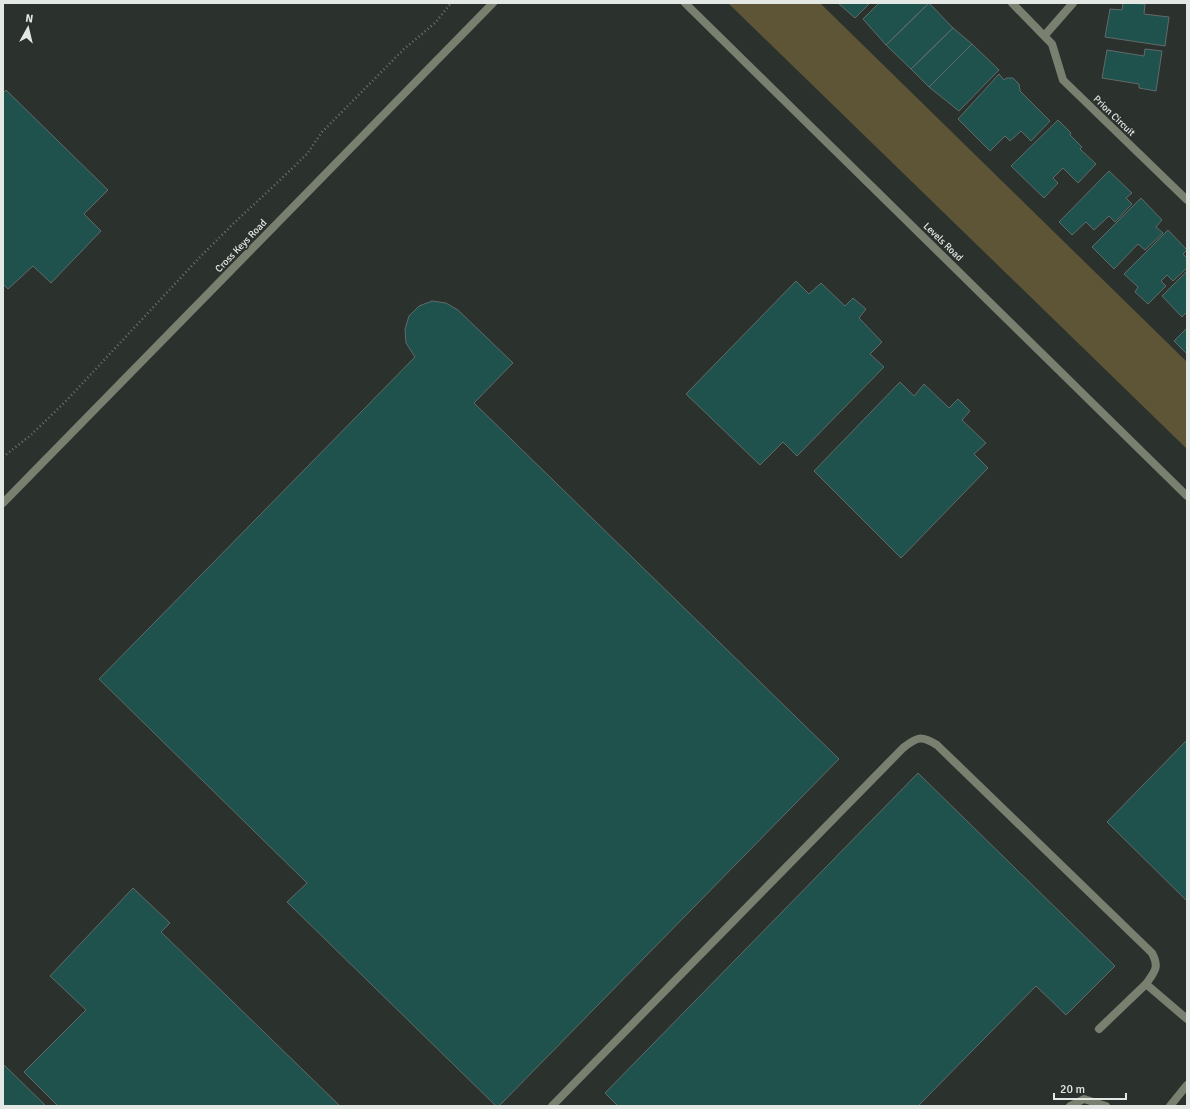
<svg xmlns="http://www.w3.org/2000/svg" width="1190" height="1109" viewBox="0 0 1190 1109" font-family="Signika,sans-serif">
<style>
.green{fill:#5e5537}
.building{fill:#1f524d;stroke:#616a69}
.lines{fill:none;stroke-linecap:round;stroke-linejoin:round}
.path{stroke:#6f7471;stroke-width:2.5;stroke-dasharray:1 3;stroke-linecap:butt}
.service{stroke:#7a8070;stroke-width:8}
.minor{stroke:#7a8070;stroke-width:8}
.labels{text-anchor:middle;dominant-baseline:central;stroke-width:3.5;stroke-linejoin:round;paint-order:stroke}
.street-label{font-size:10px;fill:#e4e8e5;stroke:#2b312d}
</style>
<rect width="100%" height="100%" fill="#2b312d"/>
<path class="green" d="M 728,3 L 820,3 L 1187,362 L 1187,449 Z"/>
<path class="building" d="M 838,3 L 870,3 L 855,18 Z
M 879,3 L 929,3 L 886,45 L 863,19 Z
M 929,3 L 953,28 L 911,69 L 886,45 Z
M 1123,3 L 1145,4 L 1144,14 L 1169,17 L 1165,46 L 1105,37 L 1110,9 L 1122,10 Z
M 953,28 L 972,44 L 929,87 L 911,69 Z
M 972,44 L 999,70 L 959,111 L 929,87 Z
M 1145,49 L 1162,51 L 1156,91 L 1139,88 L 1139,84 L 1102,78 L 1107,50 L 1144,56 Z
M 999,74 L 1004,80 L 1006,78 L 1013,78 L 1019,84 L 1020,91 L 1050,121 L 1031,141 L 1021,131 L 1010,141 L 1005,136 L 990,151 L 958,119 Z
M 6,90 L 108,190 L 84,214 L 101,231 L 51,283 L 33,266 L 8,289 L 3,284 L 3,93 Z
M 1058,120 L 1071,133 L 1070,135 L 1082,147 L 1080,149 L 1096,164 L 1078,183 L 1063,168 L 1053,178 L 1058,183 L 1044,198 L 1011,166 Z
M 1109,171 L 1132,193 L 1126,198 L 1132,204 L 1115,222 L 1109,216 L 1094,230 L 1086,222 L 1072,235 L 1059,222 Z
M 1141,198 L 1162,220 L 1156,227 L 1163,233 L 1145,250 L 1138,244 L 1114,269 L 1092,247 Z
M 1168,230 L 1187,250 L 1183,254 L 1187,258 L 1187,268 L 1173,281 L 1167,275 L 1161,281 L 1166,286 L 1148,304 L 1135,292 L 1138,287 L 1124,274 Z
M 1187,271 L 1187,312 L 1182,317 L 1162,296 Z
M 796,281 L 809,294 L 821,283 L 845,306 L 853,298 L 866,309 L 859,318 L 882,342 L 870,354 L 884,367 L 797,456 L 783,442 L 760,465 L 686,394 Z
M 432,301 L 446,303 L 458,310 L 513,363 L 474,403 L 839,759 L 499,1106 L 496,1106 L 287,902 L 307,883 L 99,679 L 415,357 L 406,343 L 405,329 L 409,316 L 419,306 Z
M 1187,328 L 1187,352 L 1186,353 L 1174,341 Z
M 900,382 L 914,396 L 924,384 L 949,408 L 958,399 L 970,411 L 962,420 L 986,443 L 974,454 L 988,468 L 901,558 L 814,471 Z
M 1187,740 L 1187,901 L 1107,822 Z
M 918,773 L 1115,966 L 1066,1015 L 1036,986 L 918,1106 L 618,1106 L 605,1093 Z
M 133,888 L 170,923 L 161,932 L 340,1106 L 58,1106 L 24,1072 L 86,1010 L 50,976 Z
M 3,1064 L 46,1106 L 3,1106 Z"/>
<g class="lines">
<path class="path" d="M 3,457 L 31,435 L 66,401 L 200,257 L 234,223 L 278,182 L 307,154 L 322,132 L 404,49 L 435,23 L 451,3"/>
<path class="service" d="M 1099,1029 L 1146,984
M 552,1106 L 903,748 C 917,737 921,735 937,745 L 1152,953 C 1160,968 1154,972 1146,984 L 1187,1019
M 1070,1106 L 1084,1099 L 1106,1106"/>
<path class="minor" d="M 685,3 L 1187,496
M 1012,3 L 1052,44 L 1063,80 L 1187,200
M 1045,35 L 1073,3
M 3,503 L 493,3
M 1170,1106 L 1187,1085"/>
</g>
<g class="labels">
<g class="street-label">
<text transform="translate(1114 116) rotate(44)">Prion Circuit</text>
<text transform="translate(943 242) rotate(44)">Levels Road</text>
<text transform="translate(241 246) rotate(-46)">Cross Keys Road</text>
</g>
</g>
<rect width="1190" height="1109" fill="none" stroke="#e4e8e5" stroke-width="8"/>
<g transform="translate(28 28) rotate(8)" stroke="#2b312d" stroke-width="3" paint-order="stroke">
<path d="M0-3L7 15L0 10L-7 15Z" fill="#e4e8e5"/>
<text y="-6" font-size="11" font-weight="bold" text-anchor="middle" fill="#e4e8e5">N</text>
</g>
<path d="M1054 1093v6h72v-6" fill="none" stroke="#e4e8e5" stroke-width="2"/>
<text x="1060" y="1093" font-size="12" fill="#e4e8e5" stroke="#2b312d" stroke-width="3" paint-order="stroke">20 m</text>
</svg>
